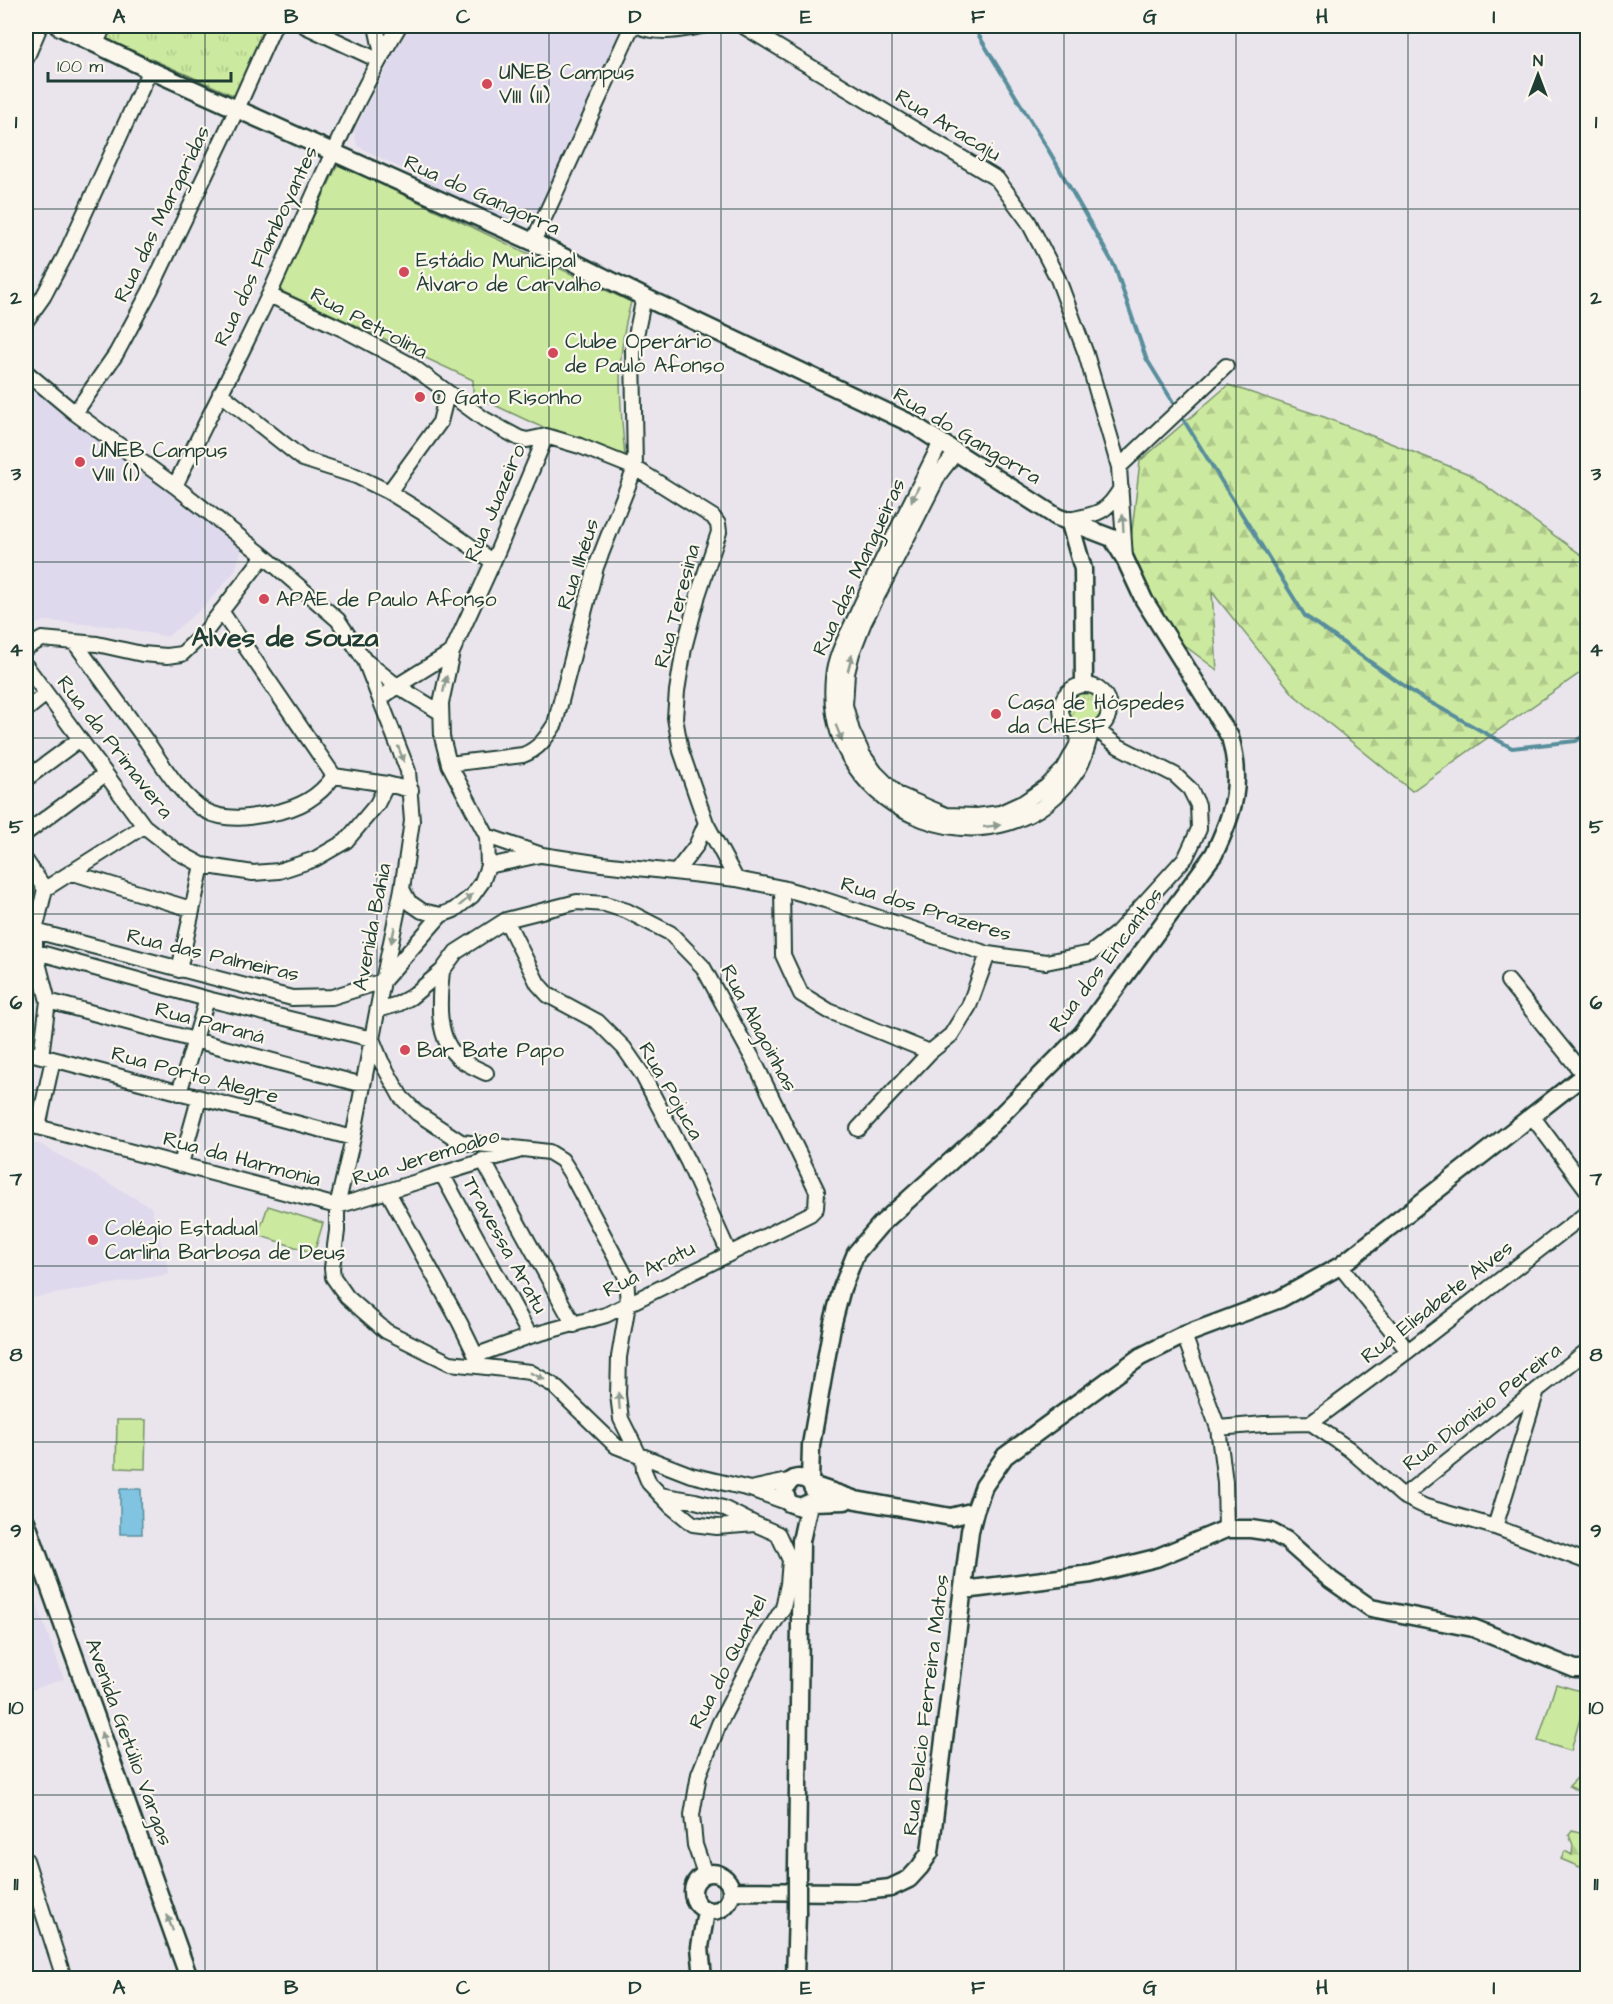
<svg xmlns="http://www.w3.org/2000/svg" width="1613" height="2004" viewBox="0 0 1613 2004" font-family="'Architects Daughter',sans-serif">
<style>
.built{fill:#dfd9ed}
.grass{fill:url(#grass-tufts);stroke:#76936a;stroke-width:1.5}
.forest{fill:url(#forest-firs);stroke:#76936a;stroke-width:1.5}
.pitch{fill:#cce9a0;stroke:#76936a;stroke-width:1.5}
.water{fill:#80c4e1;stroke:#598e9c;stroke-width:1.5}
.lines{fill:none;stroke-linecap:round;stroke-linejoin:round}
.stream{stroke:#598e9c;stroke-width:4}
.minor-casing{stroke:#1f3d34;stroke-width:18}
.tertiary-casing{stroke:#1f3d34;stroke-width:21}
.minor{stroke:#fbf7ec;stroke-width:14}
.tertiary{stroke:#fbf7ec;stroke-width:16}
.tertiary-bridge-casing{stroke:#1f3d34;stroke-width:21;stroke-linecap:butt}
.tertiary-bridge{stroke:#fbf7ec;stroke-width:16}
.oneway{fill:#8d9a90}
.grid{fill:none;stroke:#1f3d34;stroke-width:1.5;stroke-opacity:0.55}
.poi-dot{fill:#d1495b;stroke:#fbf7ec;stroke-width:2}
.labels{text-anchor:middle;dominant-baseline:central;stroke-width:4.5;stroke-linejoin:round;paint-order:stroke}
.poi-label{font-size:21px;fill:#1f3d34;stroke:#fbf7ec;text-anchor:start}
.street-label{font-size:21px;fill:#1f3d34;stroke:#fbf7ec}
.district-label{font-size:27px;font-weight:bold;fill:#1f3d34;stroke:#fbf7ec}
.neatline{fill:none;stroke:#1f3d34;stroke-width:2}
.grid-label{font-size:20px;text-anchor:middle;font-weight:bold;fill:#1f3d34}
</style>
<defs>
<pattern id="grass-tufts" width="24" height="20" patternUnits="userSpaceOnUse" patternTransform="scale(1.5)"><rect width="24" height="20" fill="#cce9a0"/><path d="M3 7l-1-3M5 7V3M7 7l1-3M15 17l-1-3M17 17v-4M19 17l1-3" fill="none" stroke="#afc98a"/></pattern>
<pattern id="forest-firs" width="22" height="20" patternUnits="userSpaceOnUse" patternTransform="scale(1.5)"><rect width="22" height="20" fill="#cce9a0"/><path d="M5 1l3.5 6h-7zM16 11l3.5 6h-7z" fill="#afc98a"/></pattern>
</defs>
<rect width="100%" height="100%" fill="#eae5ed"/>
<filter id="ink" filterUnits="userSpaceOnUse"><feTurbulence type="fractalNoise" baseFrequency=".0167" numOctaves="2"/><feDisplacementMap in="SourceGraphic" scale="12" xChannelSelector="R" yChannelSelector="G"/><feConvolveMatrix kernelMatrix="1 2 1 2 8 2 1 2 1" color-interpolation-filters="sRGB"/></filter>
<g filter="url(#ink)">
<path class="built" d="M 408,26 L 618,26 L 617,37 L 536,218 L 513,225 L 357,146 L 354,131 Z
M 26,378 L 243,546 L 235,571 L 205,606 L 167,637 L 118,627 L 46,621 L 26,627 Z
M 26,1143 L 40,1144 L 151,1207 L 170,1274 L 26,1299 Z
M 26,1574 L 64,1679 L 26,1692 Z"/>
<path class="grass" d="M 110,26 L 264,26 L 258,44 L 235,96 L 104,38 Z
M1064 709a22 22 0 1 1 44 0a22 22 0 1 1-44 0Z"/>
<path class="forest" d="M 1228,385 L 1324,417 L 1469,474 L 1587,559 L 1587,668 L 1412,791 L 1294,695 L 1212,592 L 1217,670 L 1181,643 L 1128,566 L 1140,461 Z
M 1587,1759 L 1587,1797 L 1569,1786 L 1576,1779 Z
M 1572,1830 L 1587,1834 L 1587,1870 L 1561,1859 L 1565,1851 L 1572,1855 L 1573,1845 L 1569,1835 Z"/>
<path class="pitch" d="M 338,164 L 631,302 C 615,357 620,401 625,457 L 537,425 L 473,395 L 473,380 L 279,290 Z
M 268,1206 L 323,1223 L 314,1253 L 258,1235 Z
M 117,1420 L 146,1420 L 145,1469 L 116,1468 Z
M 1556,1684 L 1587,1693 L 1571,1751 L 1538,1741 Z"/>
<path class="water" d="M 120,1489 L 141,1489 L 142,1534 L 120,1534 Z"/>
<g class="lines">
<path class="stream" d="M 973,26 L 1052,156 L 1115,267 L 1146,358 L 1173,402
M 1183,419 L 1305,616 L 1417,695 L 1512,748 L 1576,741 L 1588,733"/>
<g class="minor-casing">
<path id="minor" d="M 305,26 L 378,60
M 376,26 L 382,54
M 638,26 C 660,35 679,30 702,26
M 743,26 L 997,179 L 1028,221 L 1058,279 L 1086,354 L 1119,467 L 1125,558
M 96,43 L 104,26
M 26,59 L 40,26
M 533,242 L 632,26
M 269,295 L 345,330 L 409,364 L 484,419 L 519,438 L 527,440 L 546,436 L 580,446 L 635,468 L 713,517 L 718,524 L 719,532 L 698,595 L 684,648 L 677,691 L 675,718 L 681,751 L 706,823 L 736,879
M 26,321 L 43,297 L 65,256 L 150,70
M 26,372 L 75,413 L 175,486 L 264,556 L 338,620 L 365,661 L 408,771 L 412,821 L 402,889 L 383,981 L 353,1138 L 337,1206 L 337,1231 L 332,1268 L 333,1277 L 347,1297 L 386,1331 L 450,1363 L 530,1372 L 553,1385 L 616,1446 L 691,1475 L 750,1489 L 789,1503
M 220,393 L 303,459 L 356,476 L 389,492 L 428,516 L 493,562
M 75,413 L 116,354 L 150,291 L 237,109 L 274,26
M 941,442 C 913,499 883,556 857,614 C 848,634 835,655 833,678 C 820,817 1004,886 1079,768 C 1085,758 1088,744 1091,733
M 957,451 L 940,473 L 864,622 L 852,653 L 847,673 L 845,705 L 852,731 L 863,755 L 875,772 L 897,794 L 946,815 L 977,816 L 1000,813 L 1024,802 L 1046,787 L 1064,769 L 1077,745 L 1079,733
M 1119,467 L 1226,366
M 175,486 C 206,422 239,358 270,293 C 311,203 348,110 399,26
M 389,492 L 440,422 L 447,394
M 1069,520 C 1097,514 1106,514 1121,488
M 221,611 L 334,776
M 75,643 C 99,676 123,709 147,742 C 162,764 183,799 206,811 C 227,822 252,817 273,813 C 299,808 318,798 334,776
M 26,648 L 42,639 L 97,644 L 142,654 L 167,656 L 182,654 L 206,631 L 264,556
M 367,662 L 397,686 L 440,712
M 26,666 L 144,826 L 176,851 L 202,865 L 253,873 L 279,871 L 315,859 L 346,841 L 377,804 L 387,784 L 411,790
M1061 709a24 24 0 1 1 48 0a24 24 0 1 1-48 0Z
M 380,699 L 397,686 L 452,652
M 26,710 L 46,694
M 449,764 L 523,755 C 539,749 546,738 555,724 L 596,567 L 635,468 L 633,350 L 644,297
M 334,776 L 387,784
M 26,779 L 80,739
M 26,833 L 104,775
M 487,836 L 542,855 L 602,864 L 736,879 L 782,888 L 825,900 L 988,954 L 1046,962 L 1091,953 L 1117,933 L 1186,857 L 1199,829 L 1198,805 L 1190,789 L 1175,775 L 1118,746 L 1098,731
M 26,861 L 45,889
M 488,866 L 540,855
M 676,872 L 696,846 L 706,823
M 73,873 L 191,909
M 782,888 L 783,955 L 801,994 L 829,1011 L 930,1052
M 45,889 L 144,826
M 402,889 L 409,902 L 422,911 L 441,915 L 454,910 L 472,896 L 482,882 L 488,866 L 487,836 L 449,764 L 442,737 L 441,703 L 452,652 L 493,562 L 546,436
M 506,920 L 538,984 L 548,995 L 598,1022 L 624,1048 L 642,1074 L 688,1162 L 729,1253
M 35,931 L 292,998 L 332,997 L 383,981
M 26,949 L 207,999 L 372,1039 L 381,1061 L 401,1097 L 417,1113 L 461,1142 L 549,1152 L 562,1160 L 571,1174 L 626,1277 L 628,1304 L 619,1357 L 618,1395 L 621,1419 L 639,1455
M 179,970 L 202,865
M 442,971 C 439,999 435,1041 461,1060 C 468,1065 478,1069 486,1073
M 384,980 L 441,915
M 1508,981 L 1584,1075
M 48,1001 L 363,1085
M 378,1010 L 398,1004 L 411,997 L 442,971 L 456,952 L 506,920 L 577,902 L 605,904 L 627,911 L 670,933 L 703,967 L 754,1061 L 817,1191 L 816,1208 L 810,1214 L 606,1315 L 530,1336 L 477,1355
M 26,1052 L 353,1138
M 41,1056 L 48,1001 L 35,951 L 35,931 L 45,889
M 179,1093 L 207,999
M 1532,1116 L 1588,1191
M 26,1124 L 337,1206
M 38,1127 L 53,1059
M 858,1129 L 930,1052 L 951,1035 L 969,1006 L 988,954
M 483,1160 L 574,1325
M 181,1164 L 199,1099
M 442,1174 L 530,1336
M 388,1192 L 460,1323 L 479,1362
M 337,1206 C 398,1189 457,1168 518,1151
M 1340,1266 L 1408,1351
M 1184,1335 L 1218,1428 L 1225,1482 L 1226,1529
M 1311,1423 L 1408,1351 L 1588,1212
M 1218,1428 L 1264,1424 L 1311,1423 L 1349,1449 L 1403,1496 L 1426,1507 L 1495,1527 L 1588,1562
M 643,1458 L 644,1471 L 649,1483 L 671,1506 L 693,1524 L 717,1527 L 755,1524 L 778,1534 L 790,1560 L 788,1584 L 783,1608 L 759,1647 L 719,1724 L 699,1774 L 692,1815 L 695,1845 L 705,1874
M 750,1489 L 788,1481
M 660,1495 L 695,1501 L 723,1508 L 755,1524
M 1403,1496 L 1588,1350
M 1495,1527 L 1537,1390
M 26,1860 L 64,1978"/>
</g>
<g class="tertiary-casing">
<path id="tertiary" d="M 58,26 L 150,70 L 533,242 L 644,297 L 914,425 L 1057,517 L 1112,538 L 1125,559 L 1144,600 L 1230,737 C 1243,783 1234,812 1214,854 L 1082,1034 L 991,1125 L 880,1225 L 856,1253 L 842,1288 L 832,1326 L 811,1445 L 810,1482
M 1069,520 L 1083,569 L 1084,684
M 812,1485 L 856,1500 L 951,1517 L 975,1511
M 813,1489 L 810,1482 C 797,1474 790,1478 784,1492 L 789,1503 L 800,1507 L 811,1502 L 845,1501
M 26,1521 L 189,1978
M 964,1590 L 1091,1574 L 1156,1558 L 1226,1529 L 1251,1529 L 1271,1532 L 1286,1540 L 1331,1580 L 1371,1608 L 1473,1628 L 1575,1669 L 1588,1669
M 797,1869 L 801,1541 L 809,1504
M693 1892a19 19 0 1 1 38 0a19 19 0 1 1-38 0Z
M 732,1891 L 856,1892 L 890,1888 L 909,1879 L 920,1867 L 930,1852 L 970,1531 L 975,1511 L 984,1486 L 1005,1456 L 1140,1357 L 1184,1335 L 1280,1299 L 1340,1266 L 1588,1072
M 703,1978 L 700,1947 L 706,1911
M 795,1978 L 797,1913"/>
</g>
<use href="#minor" class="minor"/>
<use href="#tertiary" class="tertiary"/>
<g class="tertiary-bridge-casing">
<path id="tertiary-bridge" d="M 797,1869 L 797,1913"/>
</g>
<use href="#tertiary-bridge" class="tertiary-bridge"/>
</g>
<defs><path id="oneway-solid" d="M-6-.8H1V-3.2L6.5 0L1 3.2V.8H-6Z" transform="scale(1.5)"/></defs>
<g class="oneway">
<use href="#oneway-solid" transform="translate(915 494) rotate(116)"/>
<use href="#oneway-solid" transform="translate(1123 523) rotate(-93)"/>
<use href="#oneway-solid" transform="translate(850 663) rotate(-75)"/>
<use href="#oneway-solid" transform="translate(445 684) rotate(-78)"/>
<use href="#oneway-solid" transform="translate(839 733) rotate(68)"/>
<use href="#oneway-solid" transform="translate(401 754) rotate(69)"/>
<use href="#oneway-solid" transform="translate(992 826) rotate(-6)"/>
<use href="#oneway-solid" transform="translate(466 900) rotate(-41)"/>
<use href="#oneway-solid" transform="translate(393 935) rotate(102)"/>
<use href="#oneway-solid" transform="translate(537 1376) rotate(26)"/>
<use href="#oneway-solid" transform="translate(619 1401) rotate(-95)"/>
<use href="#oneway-solid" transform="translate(104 1740) rotate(-110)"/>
<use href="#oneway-solid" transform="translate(170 1923) rotate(-110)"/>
</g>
</g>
<path class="grid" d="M 205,26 L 205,1978M 377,26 L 377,1978M 549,26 L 549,1978M 721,26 L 721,1978M 892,26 L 892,1978M 1064,26 L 1064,1978M 1236,26 L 1236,1978M 1408,26 L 1408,1978M 26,209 L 1588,209M 26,385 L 1588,385M 26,562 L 1588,562M 26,738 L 1588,738M 26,914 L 1588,914M 26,1090 L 1588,1090M 26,1266 L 1588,1266M 26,1442 L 1588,1442M 26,1619 L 1588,1619M 26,1795 L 1588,1795"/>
<g class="poi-dot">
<circle cx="487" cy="84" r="6"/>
<circle cx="404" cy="272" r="6"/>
<circle cx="553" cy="353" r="6"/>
<circle cx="420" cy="397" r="6"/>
<circle cx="80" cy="462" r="6"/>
<circle cx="264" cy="599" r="6"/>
<circle cx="996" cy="714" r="6"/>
<circle cx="405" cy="1050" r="6"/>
<circle cx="93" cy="1240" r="6"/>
</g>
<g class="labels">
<g class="poi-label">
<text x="499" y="72">UNEB Campus<tspan x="499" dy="24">VIII (II)</tspan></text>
<text x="416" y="260">Estádio Municipal<tspan x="416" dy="24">Álvaro de Carvalho</tspan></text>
<text x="565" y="341">Clube Operário<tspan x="565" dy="24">de Paulo Afonso</tspan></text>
<text x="432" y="397">O Gato Risonho</text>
<text x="92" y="450">UNEB Campus<tspan x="92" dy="24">VIII (I)</tspan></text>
<text x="276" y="599">APAE de Paulo Afonso</text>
<text x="1008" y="702">Casa de Hóspedes<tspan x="1008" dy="24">da CHESF</tspan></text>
<text x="417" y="1050">Bar Bate Papo</text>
<text x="105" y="1228">Colégio Estadual<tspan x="105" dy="24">Carlina Barbosa de Deus</tspan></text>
</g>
<g class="street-label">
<text transform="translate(948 125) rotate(31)">Rua Aracaju</text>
<text transform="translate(482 195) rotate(24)">Rua do Gangorra</text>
<text transform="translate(162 214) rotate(-64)">Rua das Margaridas</text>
<text transform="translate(266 246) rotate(-65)">Rua dos Flamboyantes</text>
<text transform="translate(369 323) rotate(28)">Rua Petrolina</text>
<text transform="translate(967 436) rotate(31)">Rua do Gangorra</text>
<text transform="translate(495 503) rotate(-67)">Rua Juazeiro</text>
<text transform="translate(578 564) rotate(-72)">Rua Ilhéus</text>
<text transform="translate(859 567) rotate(-65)">Rua das Mangueiras</text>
<text transform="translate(677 606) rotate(-75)">Rua Teresina</text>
<text transform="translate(115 747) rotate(52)">Rua da Primavera</text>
<text transform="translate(926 909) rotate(17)">Rua dos Prazeres</text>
<text transform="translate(372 927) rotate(-79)">Avenida Bahia</text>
<text transform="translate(213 955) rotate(13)">Rua das Palmeiras</text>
<text transform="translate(1106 960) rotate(-53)">Rua dos Encantos</text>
<text transform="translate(210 1023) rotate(15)">Rua Paraná</text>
<text transform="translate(759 1028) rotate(62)">Rua Alagoinhas</text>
<text transform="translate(195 1075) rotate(15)">Rua Porto Alegre</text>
<text transform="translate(671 1091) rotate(60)">Rua Pojuca</text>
<text transform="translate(426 1157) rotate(-17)">Rua Jeremoabo</text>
<text transform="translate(242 1159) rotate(15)">Rua da Harmonia</text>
<text transform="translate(505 1245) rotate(61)">Travessa Aratu</text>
<text transform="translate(649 1269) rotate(-27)">Rua Aratu</text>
<text transform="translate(1437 1302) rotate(-38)">Rua Elisabete Alves</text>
<text transform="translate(1482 1407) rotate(-38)">Rua Dionizio Pereira</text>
<text transform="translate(728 1662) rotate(-63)">Rua do Quartel</text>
<text transform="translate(926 1705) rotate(-83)">Rua Delcio Ferreira Matos</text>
<text transform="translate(129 1742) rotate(70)">Avenida Getúlio Vargas</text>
</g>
<g class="district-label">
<text x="285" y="638">Alves de Souza</text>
</g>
</g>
<rect width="1613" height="2004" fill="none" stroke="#fbf7ec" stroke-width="66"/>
<g transform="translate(1538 75)" stroke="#fbf7ec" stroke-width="4.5" paint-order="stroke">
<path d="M0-4.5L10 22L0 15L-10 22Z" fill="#1f3d34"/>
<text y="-9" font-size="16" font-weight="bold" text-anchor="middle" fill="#1f3d34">N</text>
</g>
<path d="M48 72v9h183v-9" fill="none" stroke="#1f3d34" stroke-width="3"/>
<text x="57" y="72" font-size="18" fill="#1f3d34" stroke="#fbf7ec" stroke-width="4.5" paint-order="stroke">100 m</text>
<rect x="33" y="33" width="1547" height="1938" class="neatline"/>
<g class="grid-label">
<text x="119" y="23">A</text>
<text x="291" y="23">B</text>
<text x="463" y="23">C</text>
<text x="635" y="23">D</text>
<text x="806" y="23">E</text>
<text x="978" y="23">F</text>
<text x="1150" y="23">G</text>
<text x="1322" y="23">H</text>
<text x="1494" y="23">I</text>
<text x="16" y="128">1</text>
<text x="1596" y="128">1</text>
<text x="16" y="304">2</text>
<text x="1596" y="304">2</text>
<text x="16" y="480">3</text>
<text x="1596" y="480">3</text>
<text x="16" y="656">4</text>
<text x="1596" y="656">4</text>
<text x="16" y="833">5</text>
<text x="1596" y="833">5</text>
<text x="16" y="1009">6</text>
<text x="1596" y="1009">6</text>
<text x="16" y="1185">7</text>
<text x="1596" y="1185">7</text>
<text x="16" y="1361">8</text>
<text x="1596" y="1361">8</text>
<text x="16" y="1537">9</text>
<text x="1596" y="1537">9</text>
<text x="16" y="1714">10</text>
<text x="1596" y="1714">10</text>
<text x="16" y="1890">11</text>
<text x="1596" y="1890">11</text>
<text x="119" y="1994">A</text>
<text x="291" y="1994">B</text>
<text x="463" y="1994">C</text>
<text x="635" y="1994">D</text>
<text x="806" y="1994">E</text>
<text x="978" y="1994">F</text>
<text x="1150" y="1994">G</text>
<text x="1322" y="1994">H</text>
<text x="1494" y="1994">I</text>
</g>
</svg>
